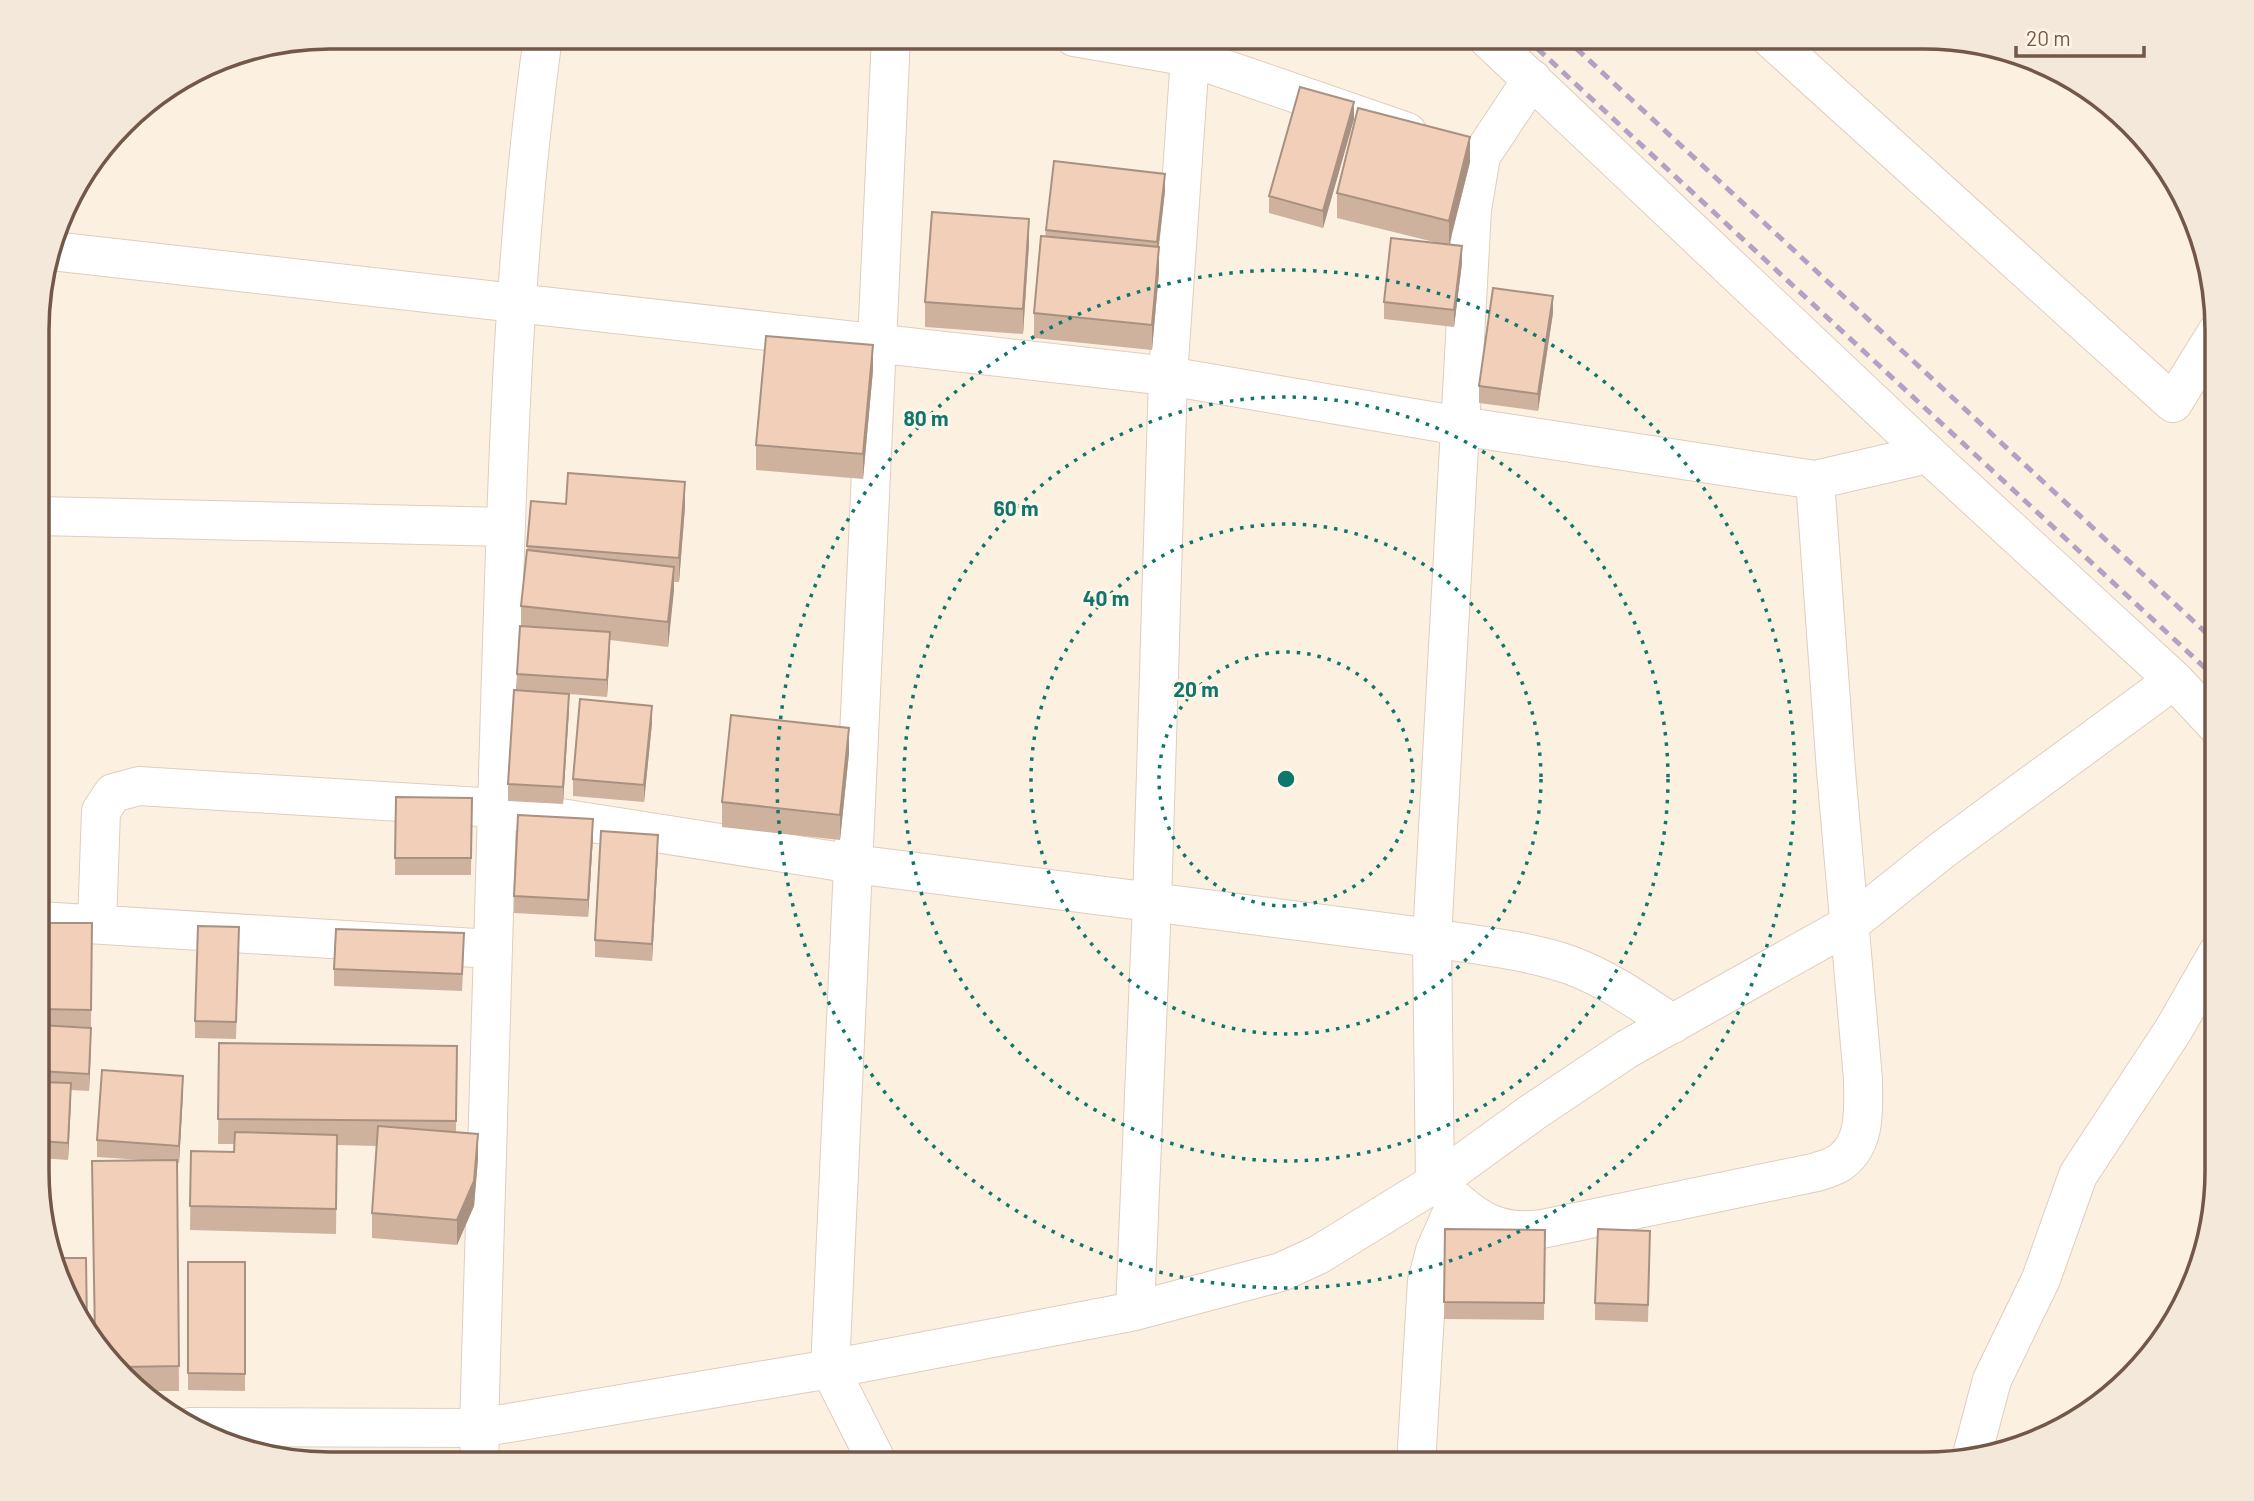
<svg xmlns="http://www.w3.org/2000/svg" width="2254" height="1501" viewBox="0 0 2254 1501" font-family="Barlow,sans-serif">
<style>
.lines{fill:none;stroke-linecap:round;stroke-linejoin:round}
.minor-casing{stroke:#e0cdbd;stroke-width:40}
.tertiary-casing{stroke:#e0cdbd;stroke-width:40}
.minor{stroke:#fff;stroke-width:38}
.tertiary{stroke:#fff;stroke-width:38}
.rail{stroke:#b3a0c5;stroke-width:5;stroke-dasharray:10 7;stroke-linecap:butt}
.wall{fill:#cfb29e}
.shaded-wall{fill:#a99181}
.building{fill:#f1cfb8;stroke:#a99181;stroke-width:2}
.ring{fill:none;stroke:#0f766e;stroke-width:3.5;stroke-dasharray:3.5 7}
.rim{fill:none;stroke:#735748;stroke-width:3.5}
.centre{fill:#0f766e;stroke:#fff5e7;stroke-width:3.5}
.ring-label{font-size:21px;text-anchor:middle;font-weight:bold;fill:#0f766e;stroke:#fff5e7;stroke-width:6;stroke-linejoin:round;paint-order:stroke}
</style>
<rect width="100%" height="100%" fill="#fcf1e1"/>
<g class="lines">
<g class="minor-casing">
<path id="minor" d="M 1074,37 L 1190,57 L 1407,132
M 1769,37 L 2173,403 L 2217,332
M 1532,79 L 1481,156 L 1472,210 L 1432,938 L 1435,1183 C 1473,1214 1490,1236 1542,1229 L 1817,1172 C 1825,1169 1835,1167 1842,1161 C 1867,1141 1863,1108 1863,1079 L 1836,771 L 1815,480
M 52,251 L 1168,376 L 1460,426 L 1815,480 L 1928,454
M 39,516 L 505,527
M 39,921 L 492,949
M 97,924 L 101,811 L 113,793 L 139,786 L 497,808 L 854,864 L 1432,938 C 1477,945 1526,950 1570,965 C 1608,979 1640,1002 1673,1024
M 1135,1311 L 1152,904 L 1168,376 L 1190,57
M 191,1427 L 479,1428 L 830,1369 L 1135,1311 L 1281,1272 L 1318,1255 L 1435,1183 L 1533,1112 L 1627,1049 L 1850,924 L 1941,851 L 2174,680
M 1972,1455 L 1992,1380 L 2041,1279 L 2078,1175 L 2174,1029 L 2217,954
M 480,1464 L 479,1428 C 485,1188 493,948 500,707 C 507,483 512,259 543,37
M 878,1464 L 830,1369 L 891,37
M 1416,1464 L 1427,1281 L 1435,1251 L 1457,1201"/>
</g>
<g class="tertiary-casing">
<path id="tertiary" d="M 1486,37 L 1928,454 L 2174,680 L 2217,726"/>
</g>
<use href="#minor" class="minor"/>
<use href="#tertiary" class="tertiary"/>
<path class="rail" d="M 1525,37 L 2217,679
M 1564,37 L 2217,643"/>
</g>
<path class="wall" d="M 1354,119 L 1323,228 L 1269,213 L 1269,196 Z
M 1470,162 L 1449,245 L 1462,263 L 1454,327 L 1384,319 L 1384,302 L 1442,244 L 1337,218 L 1337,193 Z
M 1165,191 L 1159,247 L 1159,272 L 1152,350 L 1034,338 L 1034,313 L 1046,230 Z
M 1029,244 L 1023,334 L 925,327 L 925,302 Z
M 1553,313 L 1538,411 L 1479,403 L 1479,386 Z
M 873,370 L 863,479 L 756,470 L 756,445 Z
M 531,501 L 566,504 L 685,507 L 679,582 L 674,582 L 668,647 L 610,640 L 607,697 L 569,694 L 563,804 L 508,801 L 508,784 L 521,626 L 521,606 L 527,550 Z
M 652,723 L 644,802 L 573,796 L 573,779 Z
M 849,753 L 840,840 L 722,827 L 722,802 Z
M 396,797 L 472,798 L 471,875 L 395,875 Z
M 593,836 L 588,917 L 514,913 L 514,896 Z
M 658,852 L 652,961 L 595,957 L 595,940 Z
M 39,923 L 92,923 L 91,1027 L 55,1026 L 91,1045 L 89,1091 L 71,1090 L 68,1160 L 39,1158 Z
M 239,944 L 236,1039 L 195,1038 L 195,1021 Z
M 464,950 L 462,991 L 334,986 L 334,969 Z
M 219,1043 L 457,1046 L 456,1133 L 478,1159 L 474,1206 L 457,1245 L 372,1238 L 372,1213 L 377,1146 L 337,1145 L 336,1234 L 190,1230 L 191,1151 L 234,1152 L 234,1144 L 218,1144 Z
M 183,1093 L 179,1163 L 177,1163 L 179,1391 L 145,1391 L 94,1337 L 142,1160 L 97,1157 L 97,1140 Z
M 1445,1229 L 1545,1230 L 1544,1320 L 1444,1319 Z
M 1650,1248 L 1648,1322 L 1595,1320 L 1595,1303 Z
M 188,1262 L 245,1262 L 245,1391 L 188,1390 Z"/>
<path class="shaded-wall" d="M 1354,102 L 1354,119 L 1323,228 L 1323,211 Z
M 1470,137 L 1470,162 L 1449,246 L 1449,221 Z
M 1165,174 L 1165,191 L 1157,259 L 1157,242 Z
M 1029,219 L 1029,244 L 1023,334 L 1023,309 Z
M 1462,246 L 1462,263 L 1454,327 L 1454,310 Z
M 1159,247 L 1159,272 L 1152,350 L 1152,325 Z
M 1553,296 L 1553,313 L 1538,411 L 1538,394 Z
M 873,345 L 873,370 L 863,479 L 863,454 Z
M 685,482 L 685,507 L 679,582 L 679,558 Z
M 674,567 L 674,591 L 668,647 L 668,622 Z
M 610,632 L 610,649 L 607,697 L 607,680 Z
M 569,694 L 569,711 L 563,804 L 563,787 Z
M 652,706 L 652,723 L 644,802 L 644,785 Z
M 849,728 L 849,753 L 840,840 L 840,815 Z
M 593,819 L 593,836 L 588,917 L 588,900 Z
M 658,835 L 658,852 L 652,961 L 652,944 Z
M 91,1028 L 91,1045 L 89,1091 L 89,1074 Z
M 183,1076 L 183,1093 L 179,1163 L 179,1146 Z
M 71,1083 L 71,1101 L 68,1160 L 68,1143 Z
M 478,1134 L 478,1159 L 474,1206 L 457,1245 L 457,1220 Z"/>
<path class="building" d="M 1300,87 L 1354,102 L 1323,211 L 1269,196 Z
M 1358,108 L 1470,137 L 1449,221 L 1337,193 Z
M 1054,161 L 1165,174 L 1157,242 L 1046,230 Z
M 932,212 L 1029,219 L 1023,309 L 925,302 Z
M 1041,236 L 1159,247 L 1152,325 L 1034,313 Z
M 1391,238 L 1462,246 L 1454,310 L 1384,302 Z
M 1493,288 L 1553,296 L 1538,394 L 1479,386 Z
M 766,336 L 873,345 L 863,454 L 756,445 Z
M 568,473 L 685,482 L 679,558 L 527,546 L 531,501 L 566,504 Z
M 527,550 L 674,567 L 668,622 L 521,606 Z
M 520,626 L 610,632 L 607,680 L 517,674 Z
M 514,690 L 569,694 L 563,787 L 508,784 Z
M 580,699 L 652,706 L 644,785 L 573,779 Z
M 731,715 L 849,728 L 840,815 L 722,802 Z
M 396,797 L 472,798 L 471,858 L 395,858 Z
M 518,815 L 593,819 L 588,900 L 514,896 Z
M 601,831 L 658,835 L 652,944 L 595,940 Z
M 39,923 L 92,923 L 91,1010 L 39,1009 Z
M 198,926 L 239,927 L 236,1022 L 195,1021 Z
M 336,929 L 464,933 L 462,974 L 334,969 Z
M 39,1025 L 91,1028 L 89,1074 L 39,1071 Z
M 219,1043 L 457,1046 L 456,1121 L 218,1119 Z
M 102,1070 L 183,1076 L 179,1146 L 97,1140 Z
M 39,1082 L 71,1083 L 68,1143 L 39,1141 Z
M 378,1126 L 478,1134 L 474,1181 L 457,1220 L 372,1213 Z
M 235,1132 L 337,1135 L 336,1209 L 190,1206 L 191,1151 L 234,1152 Z
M 177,1160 L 179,1366 L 122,1367 L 95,1338 L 92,1161 Z
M 1445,1229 L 1545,1230 L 1544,1303 L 1444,1302 Z
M 1598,1229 L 1650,1231 L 1648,1305 L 1595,1303 Z
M 56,1258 L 86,1258 L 87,1330 L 76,1318 Z
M 188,1262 L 245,1262 L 245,1374 L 188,1373 Z"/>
<g class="ring">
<circle cx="1286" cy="779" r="127"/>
<circle cx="1286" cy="779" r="255"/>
<circle cx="1286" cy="779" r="382"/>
<circle cx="1286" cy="779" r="509"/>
</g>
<path d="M0 0H2254V1501H0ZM330 49H1924A281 281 0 0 1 2205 330V1171A281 281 0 0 1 1924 1452H330A281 281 0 0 1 49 1171V330A281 281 0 0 1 330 49Z" fill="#f4e8da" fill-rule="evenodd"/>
<path class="rim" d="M330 49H1924A281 281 0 0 1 2205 330V1171A281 281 0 0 1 1924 1452H330A281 281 0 0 1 49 1171V330A281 281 0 0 1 330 49Z"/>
<circle cx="1286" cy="779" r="10" class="centre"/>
<g class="ring-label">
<text x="926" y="426">80 m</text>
<text x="1016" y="516">60 m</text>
<text x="1106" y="606">40 m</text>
<text x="1196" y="697">20 m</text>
</g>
<path d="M2016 46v10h128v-10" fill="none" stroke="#735748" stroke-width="3.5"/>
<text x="2026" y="46" font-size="21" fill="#735748" stroke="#fff5e7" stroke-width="5" paint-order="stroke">20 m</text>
</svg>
